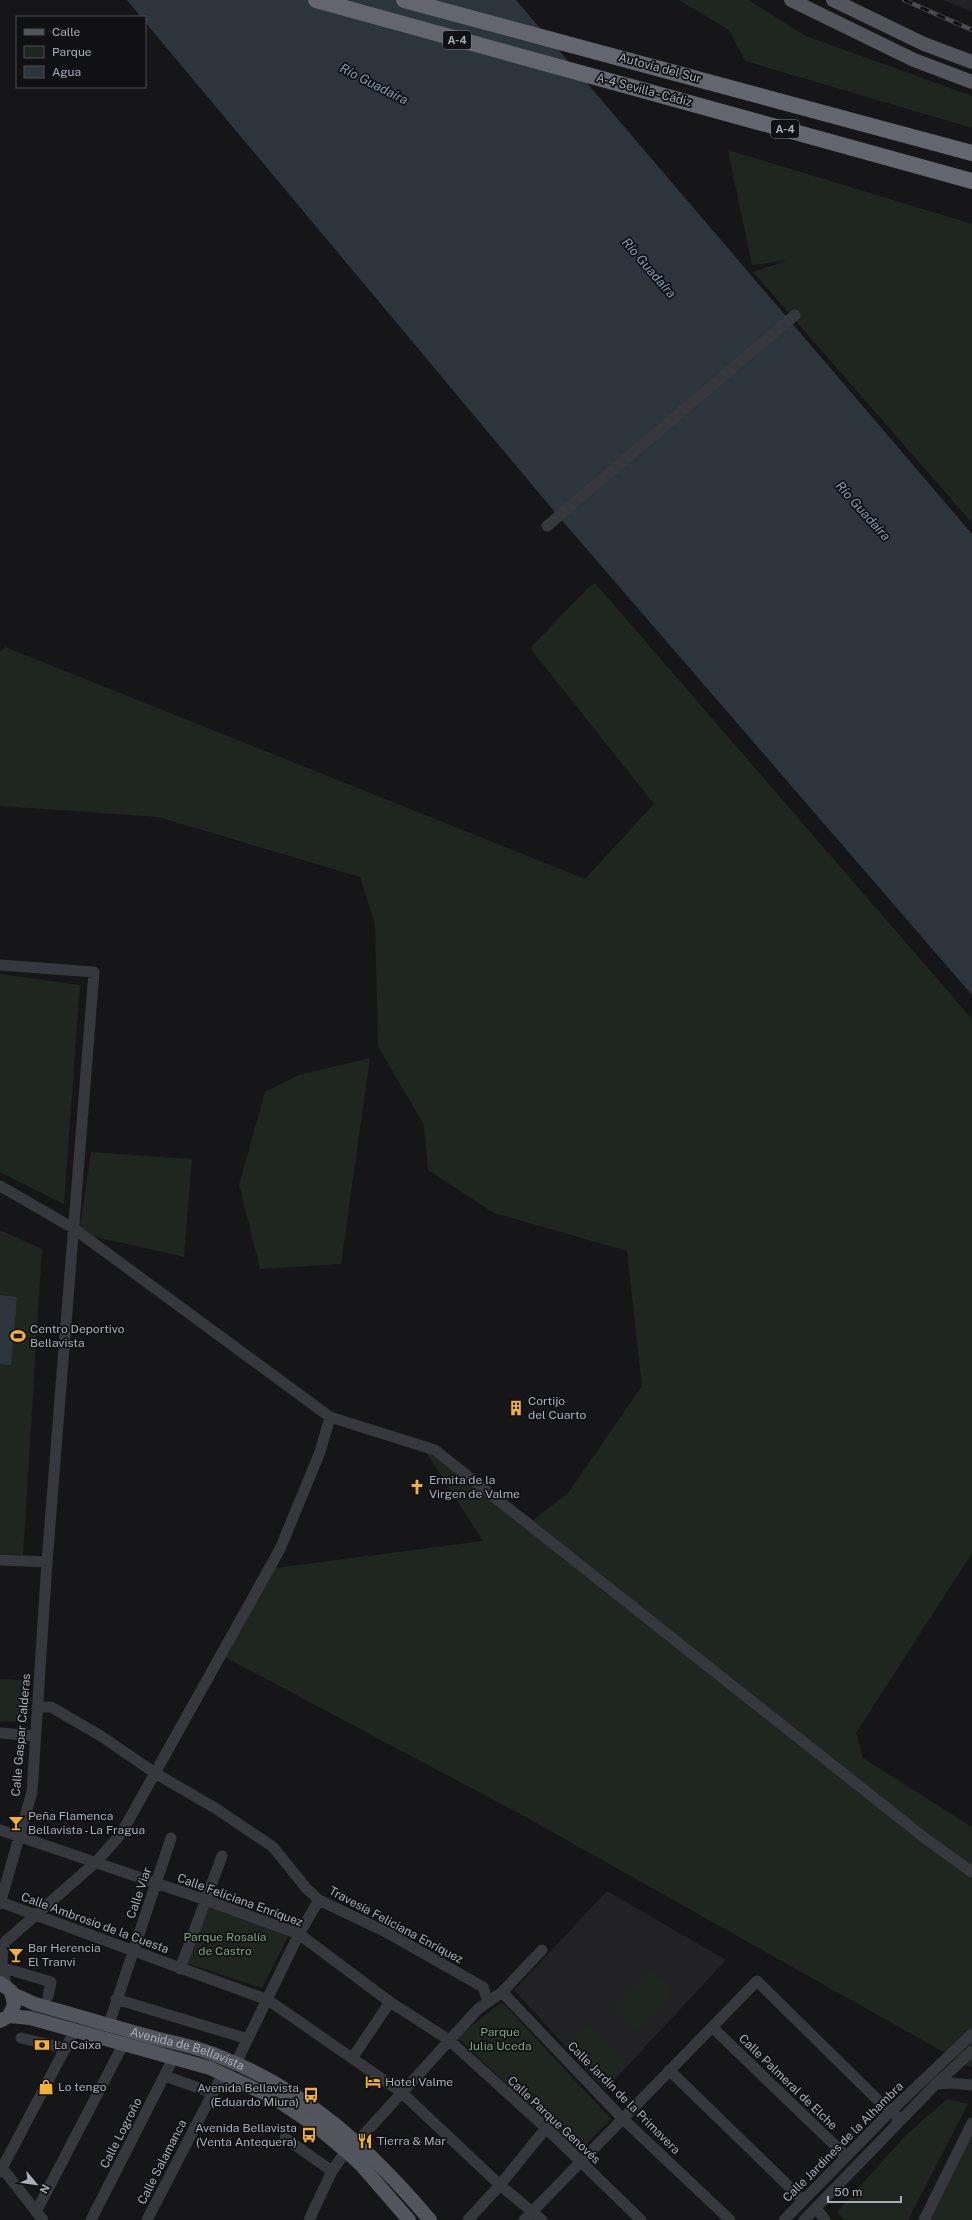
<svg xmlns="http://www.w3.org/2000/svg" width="972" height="2220" viewBox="0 0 972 2220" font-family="'Public Sans',sans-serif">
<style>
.built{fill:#222225}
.green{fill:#1e261f}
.water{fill:#2c353c}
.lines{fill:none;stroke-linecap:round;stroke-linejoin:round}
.minor{stroke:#37383d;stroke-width:11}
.major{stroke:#53555c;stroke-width:14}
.highway{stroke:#63666e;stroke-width:16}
.rail-casing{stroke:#4a4c52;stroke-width:4.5}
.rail{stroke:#111113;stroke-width:3;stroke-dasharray:9;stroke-linecap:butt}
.labels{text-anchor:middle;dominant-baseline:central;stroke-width:3.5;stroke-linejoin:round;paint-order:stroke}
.shield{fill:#111113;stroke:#7b7e86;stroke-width:1}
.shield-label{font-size:11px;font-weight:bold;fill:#a8adb8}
.street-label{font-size:12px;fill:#a8adb8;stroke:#111113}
.poi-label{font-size:12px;fill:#a8adb8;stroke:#111113;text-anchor:start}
.park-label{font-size:12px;fill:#7fa381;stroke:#111113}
.water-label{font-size:13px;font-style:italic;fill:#7f9bb3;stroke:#111113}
</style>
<rect width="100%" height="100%" fill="#161618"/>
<path class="built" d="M 943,0 L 972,0 L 972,12 Z
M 607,1891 L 726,1960 L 605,2090 L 514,1990 Z"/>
<path class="green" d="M 679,0 L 748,0 L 806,36 L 972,96 L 972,128 L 745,61 L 729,30 Z
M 728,150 L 972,224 L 972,523 L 753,272 L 789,260 L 752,265 Z
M 595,583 L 972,1019 L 972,1553 L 856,1733 L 863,1758 L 972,1827 L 972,2068 L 522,1815 L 221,1655 L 268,1569 L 483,1541 L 422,1446 L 528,1524 L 568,1493 L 642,1386 L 627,1251 L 494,1213 L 428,1170 L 424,1125 L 378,1046 L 375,925 L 360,877 L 158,817 L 0,806 L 0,652 L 5,647 L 585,879 L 654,804 L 530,648 L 588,588 Z
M 0,974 L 80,985 L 64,1204 L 0,1172 Z
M 370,1058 L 341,1264 L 260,1269 L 239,1185 L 265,1092 L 299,1075 Z
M 91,1152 L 192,1159 L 184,1257 L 79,1233 Z
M 0,1230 L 42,1249 L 23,1555 L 0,1554 Z
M 0,1679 L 23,1680 L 20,1722 L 0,1721 Z
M 205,1904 L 289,1935 L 262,1988 L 186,1963 Z
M 650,1971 L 674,1993 L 636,2033 L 613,2010 Z
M 502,2002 L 611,2119 L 578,2152 L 457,2037 Z
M 589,2025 L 627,2062 L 608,2082 L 569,2045 Z
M 947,2099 L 968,2104 L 908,2220 L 845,2220 L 837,2212 L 906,2135 Z
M 972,2123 L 972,2220 L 924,2220 Z"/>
<path class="water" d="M 127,0 L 516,0 L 972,534 L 972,995 L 559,517 L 145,22 L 145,17 L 141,17 Z
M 0,1295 L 17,1297 L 11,1365 L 0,1364 Z"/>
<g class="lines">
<path class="minor" d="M 547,526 L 795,315
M 0,965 L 94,972 L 47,1562 L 32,1792 L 0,1904
M 0,1186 L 73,1228 L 330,1417 L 435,1450 L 926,1839 L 972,1872
M 0,1560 L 47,1562
M 37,1707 L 51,1707 L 101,1736 L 155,1773 L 215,1808 L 273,1847 L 306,1888 L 319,1900 L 386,1932 L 483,1987 L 488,2002
M 0,1733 L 35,1736
M 0,1830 L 206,1900 L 299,1934 L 390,2002 L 449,2040 L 546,2128 L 641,2220
M 0,1902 L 268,2000 L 401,2092 L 500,2185 L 542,2220
M 1,1967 L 51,1982 L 48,1996
M 180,1969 L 222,1856
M 7,1987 C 2,1972 0,1957 5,1942 L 96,1862 L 121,1834 L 280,1549 L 320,1452 L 330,1417
M 502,1992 L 622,2118 L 730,2220
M 116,1999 L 248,2039
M 109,2024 L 171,1838
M 712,2027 L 846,2156
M 21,2038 L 65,2048
M 353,2057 L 390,2002
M 236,2063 L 299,1934 L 319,1900
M 669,2070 L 803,2200
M 165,2076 L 213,2093
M 936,2084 L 951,2083 L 972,2085
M 285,2138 L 332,2171
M 357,2142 L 478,2009 L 502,1992 L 542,1950
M 2,2168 L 43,2220
M 0,2172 L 75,2030
M 816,2208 L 825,2220
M 36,2212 L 124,2043
M 91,2220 L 174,2057
M 147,2220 L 223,2073
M 309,2220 L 332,2171 L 346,2151
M 468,2220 L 500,2185 L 546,2128
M 524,2220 L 757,1981 L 890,2112 L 896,2115 L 898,2120 L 896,2125
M 784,2220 L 890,2112 L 972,2034
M 804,2220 L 936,2084 L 972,2051
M 924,2220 L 972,2123"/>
<g class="major">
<path d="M 791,0 L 914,60 L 972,82"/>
<path d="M 833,0 L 924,44 L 972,62"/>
<path d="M 0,1983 L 11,1991 L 14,2005 L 9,2016 L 0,2021"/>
<path id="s1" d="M 13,1994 L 35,2004 C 75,2015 114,2027 155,2038 C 175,2043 197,2047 216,2055 C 306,2090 368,2147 430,2220"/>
<path d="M 9,2016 L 30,2018 L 210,2068 L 274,2098 L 316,2126 L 346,2151 L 362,2166 L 409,2220"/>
</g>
<path class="highway" d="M 316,0 L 972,181
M 404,0 L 972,153"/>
<g class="rail-casing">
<path id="rail" d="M 904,0 L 972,30"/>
</g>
<use href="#rail" class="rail"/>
</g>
<defs>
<g id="stadium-bare" transform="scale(1.2)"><path d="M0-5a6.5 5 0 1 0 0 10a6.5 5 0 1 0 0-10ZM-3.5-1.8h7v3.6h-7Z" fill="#f2b134" stroke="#111113" stroke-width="2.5" paint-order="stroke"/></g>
<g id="building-bare" transform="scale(1.2)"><path d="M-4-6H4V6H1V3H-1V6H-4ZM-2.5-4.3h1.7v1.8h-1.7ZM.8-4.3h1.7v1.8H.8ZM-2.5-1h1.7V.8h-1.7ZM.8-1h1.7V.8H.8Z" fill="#f2b134" stroke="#111113" stroke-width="2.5" paint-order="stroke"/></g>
<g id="church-bare" transform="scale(1.2)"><path d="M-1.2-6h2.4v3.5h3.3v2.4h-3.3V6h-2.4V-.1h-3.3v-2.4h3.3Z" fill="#f2b134" stroke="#111113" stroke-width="2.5" paint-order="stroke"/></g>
<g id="bar-bare" transform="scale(1.2)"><path d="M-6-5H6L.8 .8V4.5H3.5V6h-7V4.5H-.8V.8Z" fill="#f2b134" stroke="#111113" stroke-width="2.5" paint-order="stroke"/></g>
<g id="bank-bare" transform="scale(1.2)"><path d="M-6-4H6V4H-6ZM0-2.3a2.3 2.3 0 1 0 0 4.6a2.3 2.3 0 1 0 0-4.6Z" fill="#f2b134" stroke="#111113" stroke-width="2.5" paint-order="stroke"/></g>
<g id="hotel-bare" transform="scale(1.2)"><path d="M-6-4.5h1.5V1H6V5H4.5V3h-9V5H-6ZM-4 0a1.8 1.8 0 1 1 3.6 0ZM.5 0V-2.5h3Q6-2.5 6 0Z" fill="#f2b134" stroke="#111113" stroke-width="2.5" paint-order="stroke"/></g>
<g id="shop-bare" transform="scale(1.2)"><path d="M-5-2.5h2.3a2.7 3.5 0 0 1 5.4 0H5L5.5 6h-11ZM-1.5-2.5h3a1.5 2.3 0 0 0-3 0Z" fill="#f2b134" stroke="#111113" stroke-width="2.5" paint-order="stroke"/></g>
<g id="bus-bare" transform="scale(1.2)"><path d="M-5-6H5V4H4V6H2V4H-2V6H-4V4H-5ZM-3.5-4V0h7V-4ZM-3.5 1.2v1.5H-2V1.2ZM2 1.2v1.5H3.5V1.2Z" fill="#f2b134" stroke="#111113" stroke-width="2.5" paint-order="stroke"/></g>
<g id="restaurant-bare" transform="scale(1.2)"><path d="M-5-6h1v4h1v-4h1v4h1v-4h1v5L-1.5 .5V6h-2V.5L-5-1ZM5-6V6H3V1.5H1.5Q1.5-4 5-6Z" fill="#f2b134" stroke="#111113" stroke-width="2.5" paint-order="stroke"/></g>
</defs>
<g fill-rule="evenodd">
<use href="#stadium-bare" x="18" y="1336"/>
<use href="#building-bare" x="516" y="1408"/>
<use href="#church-bare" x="417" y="1487"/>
<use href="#bar-bare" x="16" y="1823"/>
<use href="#bar-bare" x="16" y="1955"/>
<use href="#bank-bare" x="42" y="2045"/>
<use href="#hotel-bare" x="373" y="2082"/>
<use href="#shop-bare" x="46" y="2087"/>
<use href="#bus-bare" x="311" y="2095"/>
<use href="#bus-bare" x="309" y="2135"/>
<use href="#restaurant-bare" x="365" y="2141"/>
</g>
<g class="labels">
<g class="shield">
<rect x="443" y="31" width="28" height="18" rx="3"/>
<rect x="771" y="120" width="28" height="18" rx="3"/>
</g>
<g class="shield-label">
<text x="457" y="40">A-4</text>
<text x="785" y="129">A-4</text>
</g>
<g class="street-label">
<text transform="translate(660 68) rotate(15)">Autovía del Sur</text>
<text transform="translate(644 90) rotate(15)">A-4 Sevilla - Cádiz</text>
<text transform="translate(21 1735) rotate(-85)">Calle Gaspar Calderas</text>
<text transform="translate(139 1893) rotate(-71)">Calle Viar</text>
<text transform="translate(240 1900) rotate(20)">Calle Feliciana Enríquez</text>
<text transform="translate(95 1923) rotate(20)">Calle Ambrosio de la Cuesta</text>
<text transform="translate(396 1925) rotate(28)">Travesía Feliciana Enríquez</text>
<text stroke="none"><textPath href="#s1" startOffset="183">Avenida de Bellavista</textPath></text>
<text transform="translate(788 2082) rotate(44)">Calle Palmeral de Elche</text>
<text transform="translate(624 2098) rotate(45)">Calle Jardín de la Primavera</text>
<text transform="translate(554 2120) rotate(43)">Calle Parque Genovés</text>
<text transform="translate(121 2133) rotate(-63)">Calle Logroño</text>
<text transform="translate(843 2142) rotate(-45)">Calle Jardines de la Alhambra</text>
<text transform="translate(162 2162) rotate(-63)">Calle Salamanca</text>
</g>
<g class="poi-label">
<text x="30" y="1329">Centro Deportivo<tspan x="30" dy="14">Bellavista</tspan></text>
<text x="528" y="1401">Cortijo<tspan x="528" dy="14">del Cuarto</tspan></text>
<text x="429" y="1480">Ermita de la<tspan x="429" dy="14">Virgen de Valme</tspan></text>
<text x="28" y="1816">Peña Flamenca<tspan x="28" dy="14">Bellavista - La Fragua</tspan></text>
<text x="28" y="1948">Bar Herencia<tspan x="28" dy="14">El Tranvi</tspan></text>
<text x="54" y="2045">La Caixa</text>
<text x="385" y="2082">Hotel Valme</text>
<text x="58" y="2087">Lo tengo</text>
<text x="299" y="2088" text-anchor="end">Avenida Bellavista<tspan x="299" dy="14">(Eduardo Miura)</tspan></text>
<text x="297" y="2128" text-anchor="end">Avenida Bellavista<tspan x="297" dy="14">(Venta Antequera)</tspan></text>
<text x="377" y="2141">Tierra &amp; Mar</text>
</g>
<g class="park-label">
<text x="225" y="1937">Parque Rosalía<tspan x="225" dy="14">de Castro</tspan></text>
<text x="500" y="2032">Parque<tspan x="500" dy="14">Julia Uceda</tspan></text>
</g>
<g class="water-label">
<text transform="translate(374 84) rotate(27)">Río Guadaíra</text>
<text transform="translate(649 268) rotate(49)">Río Guadaíra</text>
<text transform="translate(863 511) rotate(48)">Río Guadaíra</text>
</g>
</g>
<rect x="16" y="16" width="130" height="72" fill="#111113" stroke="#4d4f55"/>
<rect x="24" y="29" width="20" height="6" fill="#53555c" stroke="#4d4f55"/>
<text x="52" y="36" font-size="12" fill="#a8adb8">Calle</text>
<rect x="24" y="46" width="20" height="12" fill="#1e261f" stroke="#4d4f55"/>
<text x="52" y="56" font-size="12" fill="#a8adb8">Parque</text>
<rect x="24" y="66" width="20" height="12" fill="#2c353c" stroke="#4d4f55"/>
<text x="52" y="76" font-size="12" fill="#a8adb8">Agua</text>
<g transform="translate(36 2184) rotate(119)" stroke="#111113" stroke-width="3" paint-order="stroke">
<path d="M0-3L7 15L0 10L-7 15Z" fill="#a8adb8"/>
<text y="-6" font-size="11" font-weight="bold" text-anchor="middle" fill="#a8adb8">N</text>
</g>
<path d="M828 2196v6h73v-6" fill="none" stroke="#a8adb8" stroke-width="2"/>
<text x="834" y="2196" font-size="12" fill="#a8adb8" stroke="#111113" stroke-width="3" paint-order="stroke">50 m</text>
</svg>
